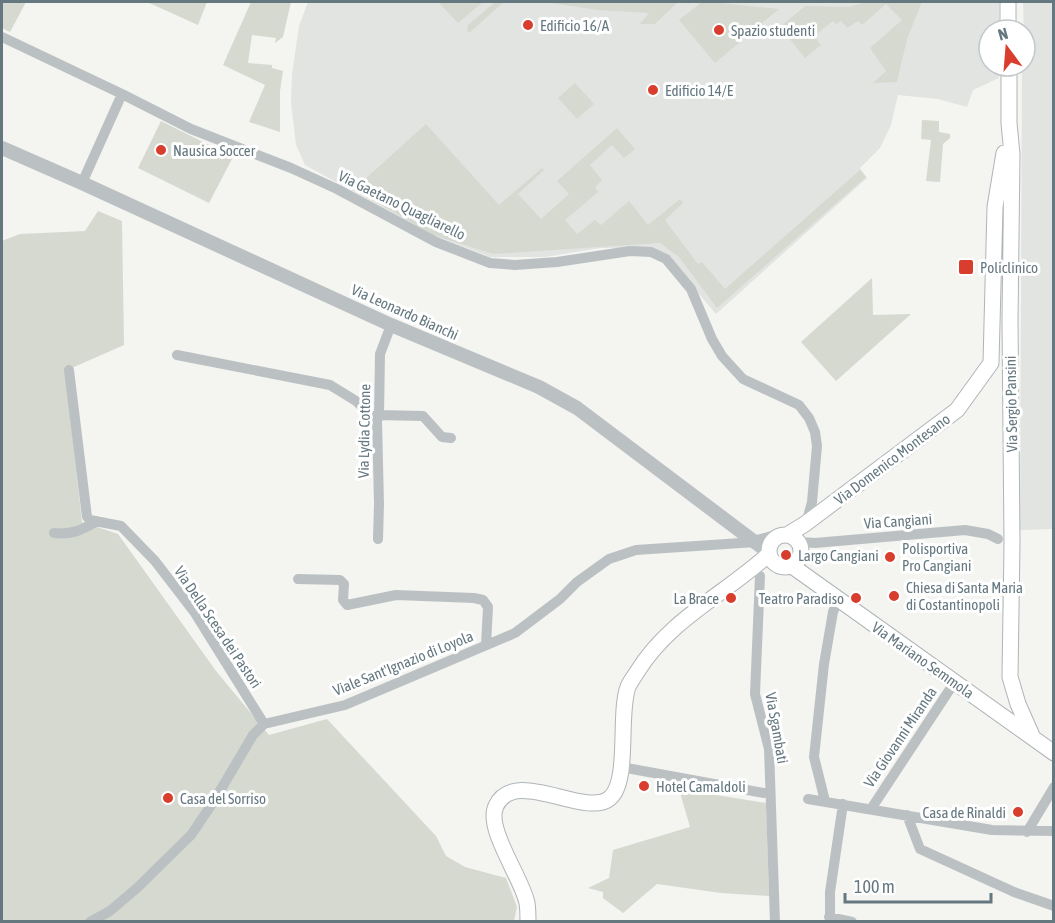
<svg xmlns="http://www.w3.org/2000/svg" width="1055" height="923" viewBox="0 0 1055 923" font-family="'Asap Condensed',sans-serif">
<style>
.built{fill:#e2e4e2}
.green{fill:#d5d9d0}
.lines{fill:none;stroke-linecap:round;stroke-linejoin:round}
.secondary-casing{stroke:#aeb5b8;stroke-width:17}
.minor{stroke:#bbc1c3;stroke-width:10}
.tertiary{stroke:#bbc1c3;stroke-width:14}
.secondary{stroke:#fff;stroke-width:15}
.poi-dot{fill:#d83d2d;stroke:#fff;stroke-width:2}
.labels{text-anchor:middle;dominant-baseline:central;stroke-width:6;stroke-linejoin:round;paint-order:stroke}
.poi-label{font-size:15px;fill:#657880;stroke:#fff;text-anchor:start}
.street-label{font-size:15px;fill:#657880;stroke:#fff}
</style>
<rect width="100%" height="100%" fill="#f4f4f1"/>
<path class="built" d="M 308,2 L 999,2 L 999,30 L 989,30 L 989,66 L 999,66 L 999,78 L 973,90 L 967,107 L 938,99 L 898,95 L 891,125 L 880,148 L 860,168 L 867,178 L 716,314 L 664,253 L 650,248 L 600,248 L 545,257 L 490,257 L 433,235 L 305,165 L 296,145 L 291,102 L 292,74 L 299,26 Z
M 1023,2 L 1053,2 L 1053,529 L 1020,530 L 1022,66 L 1025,66 Z"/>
<path class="green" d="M 2,2 L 26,2 L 10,32 L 2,28 Z
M 147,2 L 207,2 L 198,25 Z
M 251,2 L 291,2 L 283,37 L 275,43 L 276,38 L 252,35 L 248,63 L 272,65 L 272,68 L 283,71 L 280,91 L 280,132 L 249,122 L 265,85 L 223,65 Z
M 438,2 L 483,2 L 458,23 Z
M 495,2 L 504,2 L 469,33 L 467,30 L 468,25 Z
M 544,2 L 678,2 L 655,24 L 640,24 L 649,13 L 598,10 Z
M 702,2 L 711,2 L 779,9 L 715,63 L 679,20 Z
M 866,2 L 922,2 L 907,39 L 897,82 L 873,83 L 886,71 L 870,48 L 902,20 L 886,4 L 862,25 L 858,21 L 847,28 L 841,21 L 836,24 L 833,21 L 814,36 L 821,45 L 805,58 L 780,27 L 805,6 L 848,7 Z
M 575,83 L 594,104 L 577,119 L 558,98 Z
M 922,120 L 939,121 L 939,132 L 950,134 L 950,138 L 943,144 L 940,182 L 926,181 L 931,140 L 921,139 Z
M 161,121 L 233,157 L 209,203 L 138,168 Z
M 426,124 L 499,205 L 542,168 L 544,170 L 518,194 L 541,219 L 569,194 L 557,181 L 617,128 L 635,149 L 624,158 L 612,145 L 590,165 L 602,180 L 595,187 L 598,192 L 565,220 L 577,234 L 595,220 L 601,225 L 629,201 L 648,225 L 680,199 L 683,203 L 665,220 L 698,264 L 702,262 L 725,289 L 860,170 L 866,177 L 717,308 L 679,257 L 660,243 L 493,254 L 433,235 L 354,189 Z
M 98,211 L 122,221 L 124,345 L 65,371 L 82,522 L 118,534 L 216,671 L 269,735 L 327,719 L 436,836 L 446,856 L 465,867 L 506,878 L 517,907 L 514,921 L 4,921 L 2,917 L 2,241 L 20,234 L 85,231 Z
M 872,278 L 873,315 L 911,314 L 836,381 L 801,342 Z
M 679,789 L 766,803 L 769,896 L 721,893 L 657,884 L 623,913 L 603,898 L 603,892 L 588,888 L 609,878 L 613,850 L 690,827 Z"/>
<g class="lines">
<g class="secondary-casing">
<path id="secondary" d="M 1008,2 L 1008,30
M 1009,66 L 1009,123 L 1012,154 L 1010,321 L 1012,543 L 1010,677 L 1018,704 L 1033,738
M769 551a16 16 0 1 1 32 0a16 16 0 1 1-32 0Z
M 787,535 L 805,524 L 957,410 L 991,363 L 995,207 L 1004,153
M 792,566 L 1054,753
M 528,922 C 528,916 528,909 527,903 C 522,878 485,828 496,806 C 514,766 586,819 610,798 C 630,781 618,713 628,687 C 630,682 634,677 637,672 C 670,619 724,595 769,554"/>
</g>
<path class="minor" d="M 2,37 L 122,94 L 191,129 L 291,168 L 337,189 L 436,242 L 490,263 L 515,265 L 557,262 L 630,251 L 651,252 L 666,259 L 691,289 L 712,339 L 722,356 L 743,379 L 799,405 L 809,418 L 815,432 L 817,446 L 812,502 L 806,524
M 82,183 L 122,94
M 177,355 L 330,385 L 356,401 L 377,421
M 69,370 L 87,517 L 90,520 L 121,526 L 155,561 L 195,613 L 264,724
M 379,415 L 423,416 L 442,437 L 451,438
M 54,533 C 72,535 82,530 97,521
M 378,539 L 379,504 L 377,421 L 379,415 L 380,354 L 391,325
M 799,542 L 815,543 L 965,530 L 988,534 L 998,539
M 760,576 L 755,694 L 769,749 L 775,922
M 298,579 L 340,580 L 344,584 L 343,600 L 347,605 L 396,595 L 474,598 L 483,600 L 488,607 L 486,645
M 621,767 L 764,793
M 808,799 L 992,830 L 1054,831
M 825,801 L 814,757 L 824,664 L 833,612 L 838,600
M 871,809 L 954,683
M 907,815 L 920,849 L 1014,892 L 1054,906
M 1027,832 L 1054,787
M 829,917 L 852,922
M 90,922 L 110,911 L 137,888 L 191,835 L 214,801 L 253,735 L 264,724 L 345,705 L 515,633 L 560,599 L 577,582 L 609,559 L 636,550 L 756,542
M 830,922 L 830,892 L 843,804"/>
<path class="tertiary" d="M 2,148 L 82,183 L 391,325 L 539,387 L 577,408 L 768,552
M 757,542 L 776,537"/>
<use href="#secondary" class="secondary"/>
</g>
<g class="poi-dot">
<circle cx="528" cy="25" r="6"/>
<circle cx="719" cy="30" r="6"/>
<circle cx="653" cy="90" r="6"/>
<circle cx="161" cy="150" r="6"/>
<rect x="958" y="259" width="16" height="16" rx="3"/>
<circle cx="786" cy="555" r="6"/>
<circle cx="890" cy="557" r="6"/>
<circle cx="894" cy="596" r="6"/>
<circle cx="731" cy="598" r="6"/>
<circle cx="856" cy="598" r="6"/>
<circle cx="644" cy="786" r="6"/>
<circle cx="168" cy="798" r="6"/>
<circle cx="1018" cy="812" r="6"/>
</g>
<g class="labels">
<g class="poi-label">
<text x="540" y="25">Edificio 16/A</text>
<text x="731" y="30">Spazio studenti</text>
<text x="665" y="90">Edificio 14/E</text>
<text x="173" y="150">Nausica Soccer</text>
<text x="980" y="267">Policlinico</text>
<text x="902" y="548">Polisportiva<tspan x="902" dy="17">Pro Cangiani</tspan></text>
<text x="798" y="555">Largo Cangiani</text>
<text x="906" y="587">Chiesa di Santa Maria<tspan x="906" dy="17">di Costantinopoli</tspan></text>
<text x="719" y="598" text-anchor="end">La Brace</text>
<text x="844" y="598" text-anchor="end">Teatro Paradiso</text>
<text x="656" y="786">Hotel Camaldoli</text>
<text x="180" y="798">Casa del Sorriso</text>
<text x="1006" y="812" text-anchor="end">Casa de Rinaldi</text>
</g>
<g class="street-label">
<text transform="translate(402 205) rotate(26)">Via Gaetano Quagliarello</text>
<text transform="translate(405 312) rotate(24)">Via Leonardo Bianchi</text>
<text transform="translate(1011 404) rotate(-91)">Via Sergio Pansini</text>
<text transform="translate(364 431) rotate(-89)">Via Lydia Cottone</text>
<text transform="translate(892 459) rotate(-37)">Via Domenico Montesano</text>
<text transform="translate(898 521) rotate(-4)">Via Cangiani</text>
<text transform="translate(218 627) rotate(56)">Via Della Scesa dei Pastori</text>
<text transform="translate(923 660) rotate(35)">Via Mariano Semmola</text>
<text transform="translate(403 663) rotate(-22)">Viale Sant'Ignazio di Loyola</text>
<text transform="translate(777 728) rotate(80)">Via Sgambati</text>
<text transform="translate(900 737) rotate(-56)">Via Giovanni Miranda</text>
</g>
</g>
<rect width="1055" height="923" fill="none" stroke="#657880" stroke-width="6"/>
<g transform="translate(1007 48) rotate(344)"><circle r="28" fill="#ffffff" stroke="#c1c9cc" stroke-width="1.5"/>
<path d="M0-4.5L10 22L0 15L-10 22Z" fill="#d83d2d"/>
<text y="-9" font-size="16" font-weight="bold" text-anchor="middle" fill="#657880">N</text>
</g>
<path d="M845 893v9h146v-9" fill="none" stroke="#657880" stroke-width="3"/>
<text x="854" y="893" font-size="18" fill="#657880" stroke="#ffffff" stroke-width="4.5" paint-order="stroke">100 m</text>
</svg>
